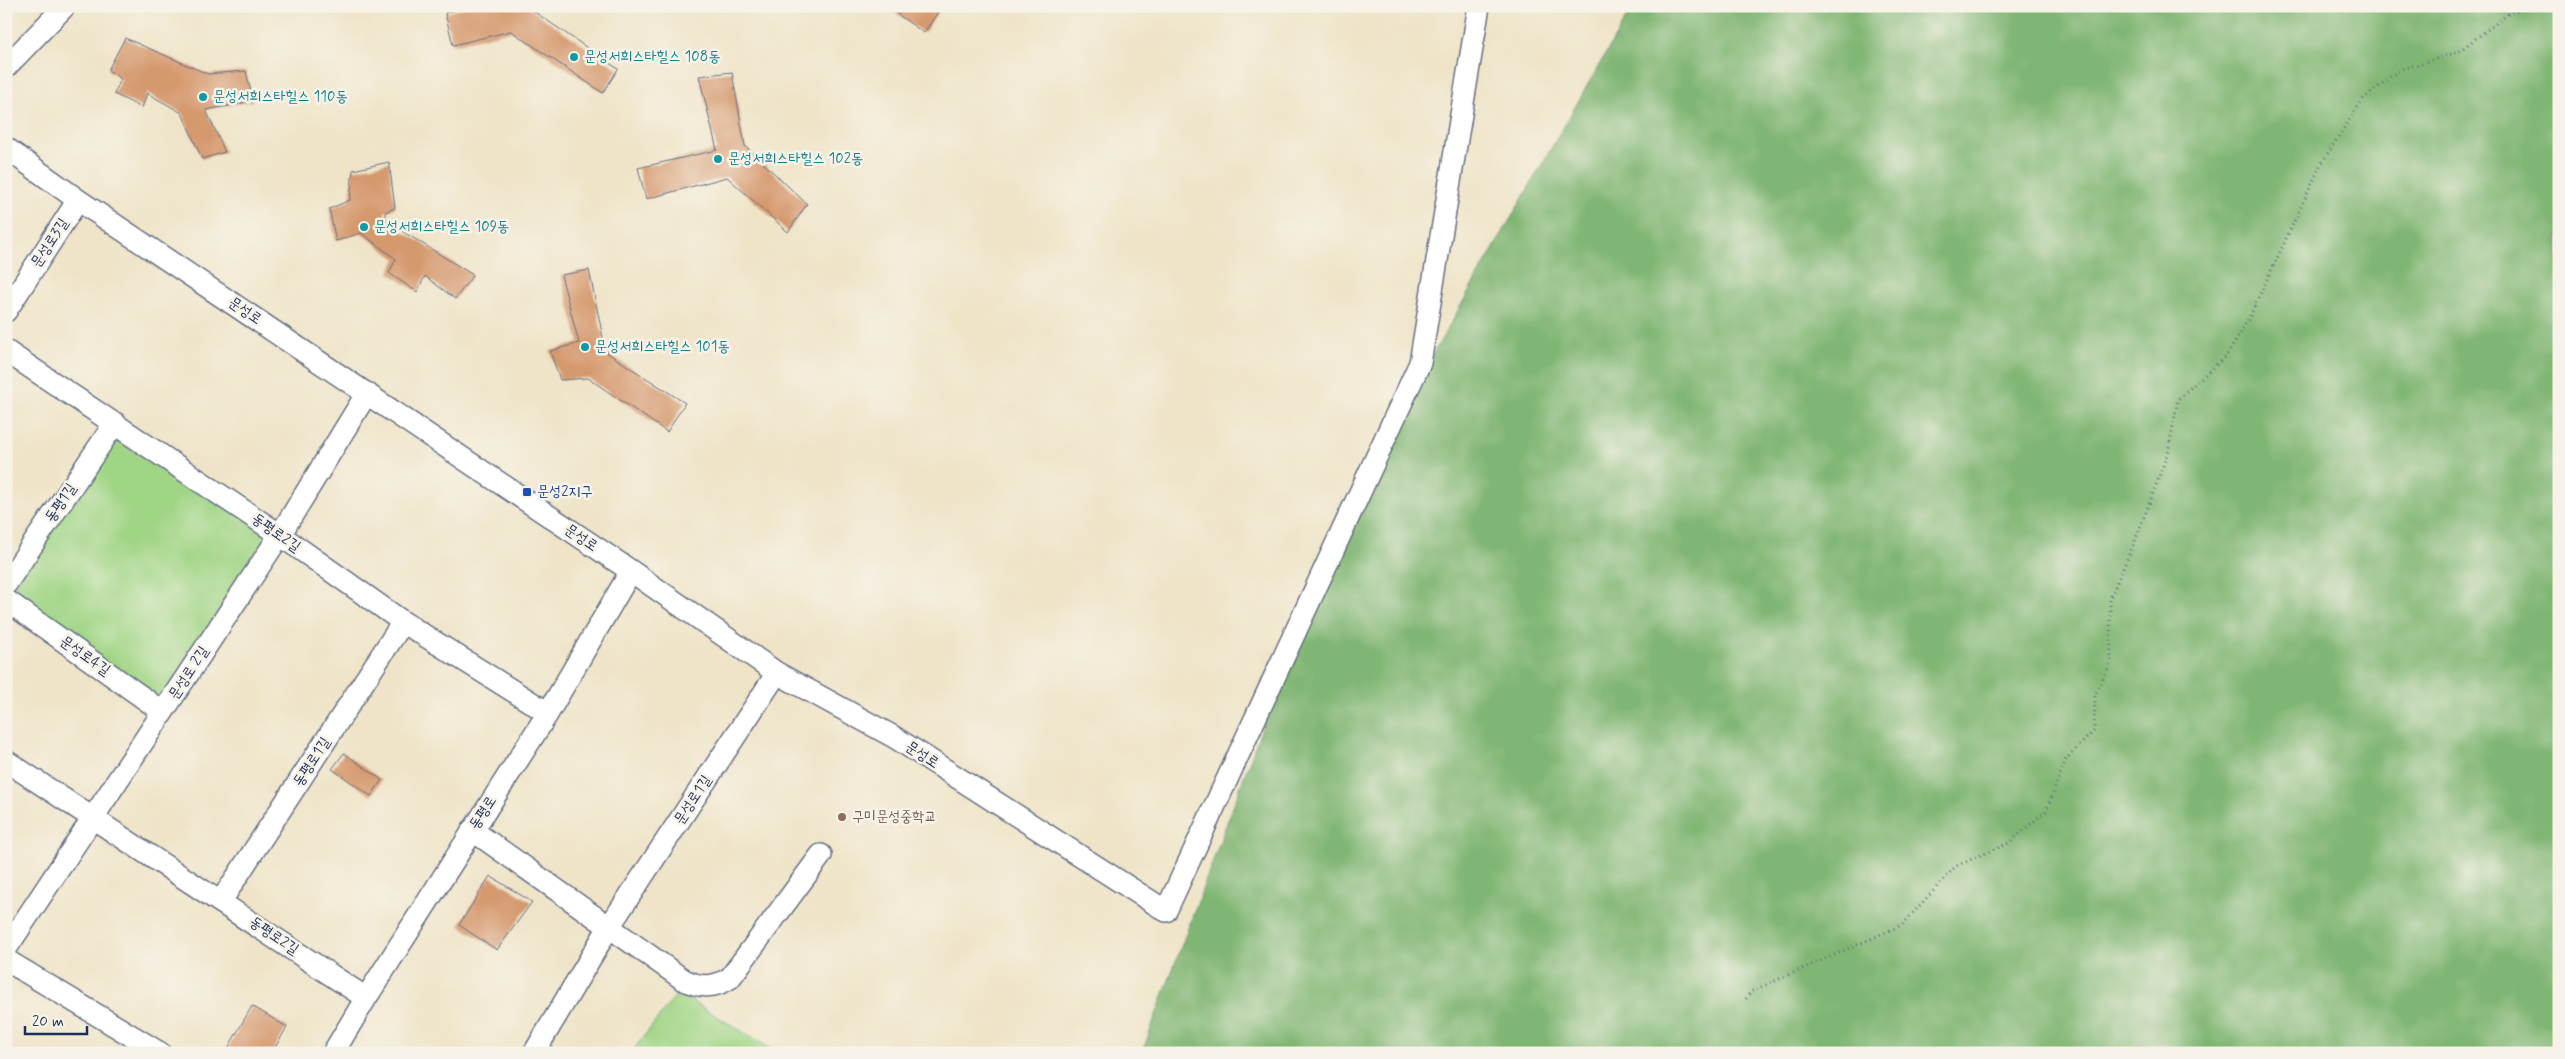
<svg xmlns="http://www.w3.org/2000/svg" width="2565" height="1059" viewBox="0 0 2565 1059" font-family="Mynerve,'Poor Story',sans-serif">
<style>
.green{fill:#a1d586;stroke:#5e8272}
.forest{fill:#80b673;stroke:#4e7268}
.building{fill:#d5996e}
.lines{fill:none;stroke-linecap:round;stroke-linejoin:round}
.minor-casing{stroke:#656e83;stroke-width:24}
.path{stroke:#656e83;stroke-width:3;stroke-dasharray:1 4;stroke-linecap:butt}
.minor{stroke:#fff;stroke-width:21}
.culture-dot{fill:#0f9aa8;stroke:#f7f3e8;stroke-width:2}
.transit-dot{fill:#1a4fb4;stroke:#f7f3e8;stroke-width:2}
.education-dot{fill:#8d6e63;stroke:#f7f3e8;stroke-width:2}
.labels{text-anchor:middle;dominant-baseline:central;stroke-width:5;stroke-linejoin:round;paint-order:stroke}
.culture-label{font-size:15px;fill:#0d838f;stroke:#f7f3e8;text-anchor:start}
.street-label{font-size:15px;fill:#1b2f5e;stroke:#f7f3e8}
.transit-label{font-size:15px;fill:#164399;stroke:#f7f3e8;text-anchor:start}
.education-label{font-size:15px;fill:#785e54;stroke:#f7f3e8;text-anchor:start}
</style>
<rect width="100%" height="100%" fill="#f7f3e8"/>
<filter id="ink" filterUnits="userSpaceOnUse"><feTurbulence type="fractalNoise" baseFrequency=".02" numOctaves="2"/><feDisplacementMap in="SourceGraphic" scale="10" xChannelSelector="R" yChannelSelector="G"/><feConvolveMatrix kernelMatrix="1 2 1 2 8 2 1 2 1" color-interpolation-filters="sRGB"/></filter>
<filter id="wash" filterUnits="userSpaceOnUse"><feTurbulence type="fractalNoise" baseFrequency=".0096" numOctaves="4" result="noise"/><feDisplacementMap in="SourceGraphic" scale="20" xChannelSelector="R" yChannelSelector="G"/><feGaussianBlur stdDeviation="1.12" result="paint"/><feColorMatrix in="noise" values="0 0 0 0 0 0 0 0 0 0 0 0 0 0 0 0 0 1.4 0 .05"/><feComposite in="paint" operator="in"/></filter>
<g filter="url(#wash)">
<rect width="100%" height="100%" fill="#efe4c8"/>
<path class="green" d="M 115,423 L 280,535 L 163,712 L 6,600 Z
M 678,993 L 778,1053 L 631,1053 Z"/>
<path class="forest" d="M 1633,6 L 2559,6 L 2559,1053 L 1142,1053 L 1266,717 L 1409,396 Z"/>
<g id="blocks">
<path class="building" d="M 470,6 L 526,6 L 618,69 L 603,93 L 511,31 L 453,45 L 445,13 Z
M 886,6 L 942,6 L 924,33 Z
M 125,38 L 208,74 L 246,71 L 253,101 L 206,110 L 225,152 L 202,159 L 182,113 L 147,93 L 142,108 L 114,94 L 121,79 L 108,70 Z
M 732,72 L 745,146 L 807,204 L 788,232 L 727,177 L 646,199 L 638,168 L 717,150 L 699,76 Z
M 389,162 L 395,208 L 385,212 L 386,221 L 473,275 L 455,299 L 425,276 L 417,292 L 389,273 L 396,259 L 361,233 L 336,241 L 329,209 L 350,200 L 353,170 Z
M 589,270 L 606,352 L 685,403 L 667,432 L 588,378 L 560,380 L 550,351 L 579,343 L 561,275 Z
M 344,753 L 382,780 L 371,796 L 332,769 Z
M 490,876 L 532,902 L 497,950 L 459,925 Z
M 252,1006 L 287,1027 L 272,1053 L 232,1053 L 227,1050 Z"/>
</g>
</g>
<g filter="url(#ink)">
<use href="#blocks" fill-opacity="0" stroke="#656e83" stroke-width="1"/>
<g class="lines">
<g class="minor-casing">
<path id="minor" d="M 6,67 L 65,6
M 6,148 L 78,200 L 631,571 L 777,673 L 894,737 L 1166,911 L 1420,363 L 1479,6
M 6,311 L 78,200
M 6,351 L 280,535 L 403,622 L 548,713
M 6,584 L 115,423
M 6,600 L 163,712
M 6,761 L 366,998
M 472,830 L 684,980 C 701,988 714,988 730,978 L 821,855
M 221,901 L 403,622
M 6,949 L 280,535 L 367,393
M 6,960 L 160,1053
M 333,1053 L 366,998 L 548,713 L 631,571
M 534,1053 L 609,927 L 777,673"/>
</g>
<path class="path" d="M 1746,999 L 1750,992 L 1902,925 L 1956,866 L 2009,843 L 2046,811 L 2066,759 L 2094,731 L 2095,695 L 2111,662 L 2110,598 L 2135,541 L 2168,453 L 2178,399 L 2228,354 L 2249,318 L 2321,164 L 2362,100 L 2399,70 L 2458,52 L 2512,11 L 2549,6"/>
<use href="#minor" class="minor"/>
</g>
</g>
<g class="culture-dot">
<circle cx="574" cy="57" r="5"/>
<circle cx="203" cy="97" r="5"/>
<circle cx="718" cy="159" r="5"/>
<circle cx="364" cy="227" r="5"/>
<circle cx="585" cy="347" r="5"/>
</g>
<rect class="transit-dot" x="522" y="487" width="10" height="10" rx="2.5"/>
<circle class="education-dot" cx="842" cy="817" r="5"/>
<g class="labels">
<g class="culture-label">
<text x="584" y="57">문성서희스타힐스 108동</text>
<text x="213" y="97">문성서희스타힐스 110동</text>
<text x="728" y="159">문성서희스타힐스 102동</text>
<text x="374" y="227">문성서희스타힐스 109동</text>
<text x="595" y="347">문성서희스타힐스 101동</text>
</g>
<g class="street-label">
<text transform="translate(50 243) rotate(-57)">문성로3길</text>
<text transform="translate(245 311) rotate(34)">문성로</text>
<text transform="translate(61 503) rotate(-56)">동평1길</text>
<text transform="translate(276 533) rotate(35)">동평로2길</text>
<text transform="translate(581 538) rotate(34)">문성로</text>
<text transform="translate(85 656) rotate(35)">문성로4길</text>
<text transform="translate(189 673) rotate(-57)">문성로 2길</text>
<text transform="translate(922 755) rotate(33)">문성로</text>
<text transform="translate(312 762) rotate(-57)">동평로1길</text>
<text transform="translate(693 800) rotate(-57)">문성로1길</text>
<text transform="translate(483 813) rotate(-57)">동평로</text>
<text transform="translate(274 936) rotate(34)">동평로2길</text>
</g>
<g class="transit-label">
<text x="537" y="492">문성2지구</text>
</g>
<g class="education-label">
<text x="852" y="817">구미문성중학교</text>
</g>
</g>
<rect width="2565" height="1059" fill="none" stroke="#f7f3e8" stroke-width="25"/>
<path d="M25 1026v8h62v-8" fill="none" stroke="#1b2f5e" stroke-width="2.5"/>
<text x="32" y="1026" font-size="15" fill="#1b2f5e" stroke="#f7f3e8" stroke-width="4" paint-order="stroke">20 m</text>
</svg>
